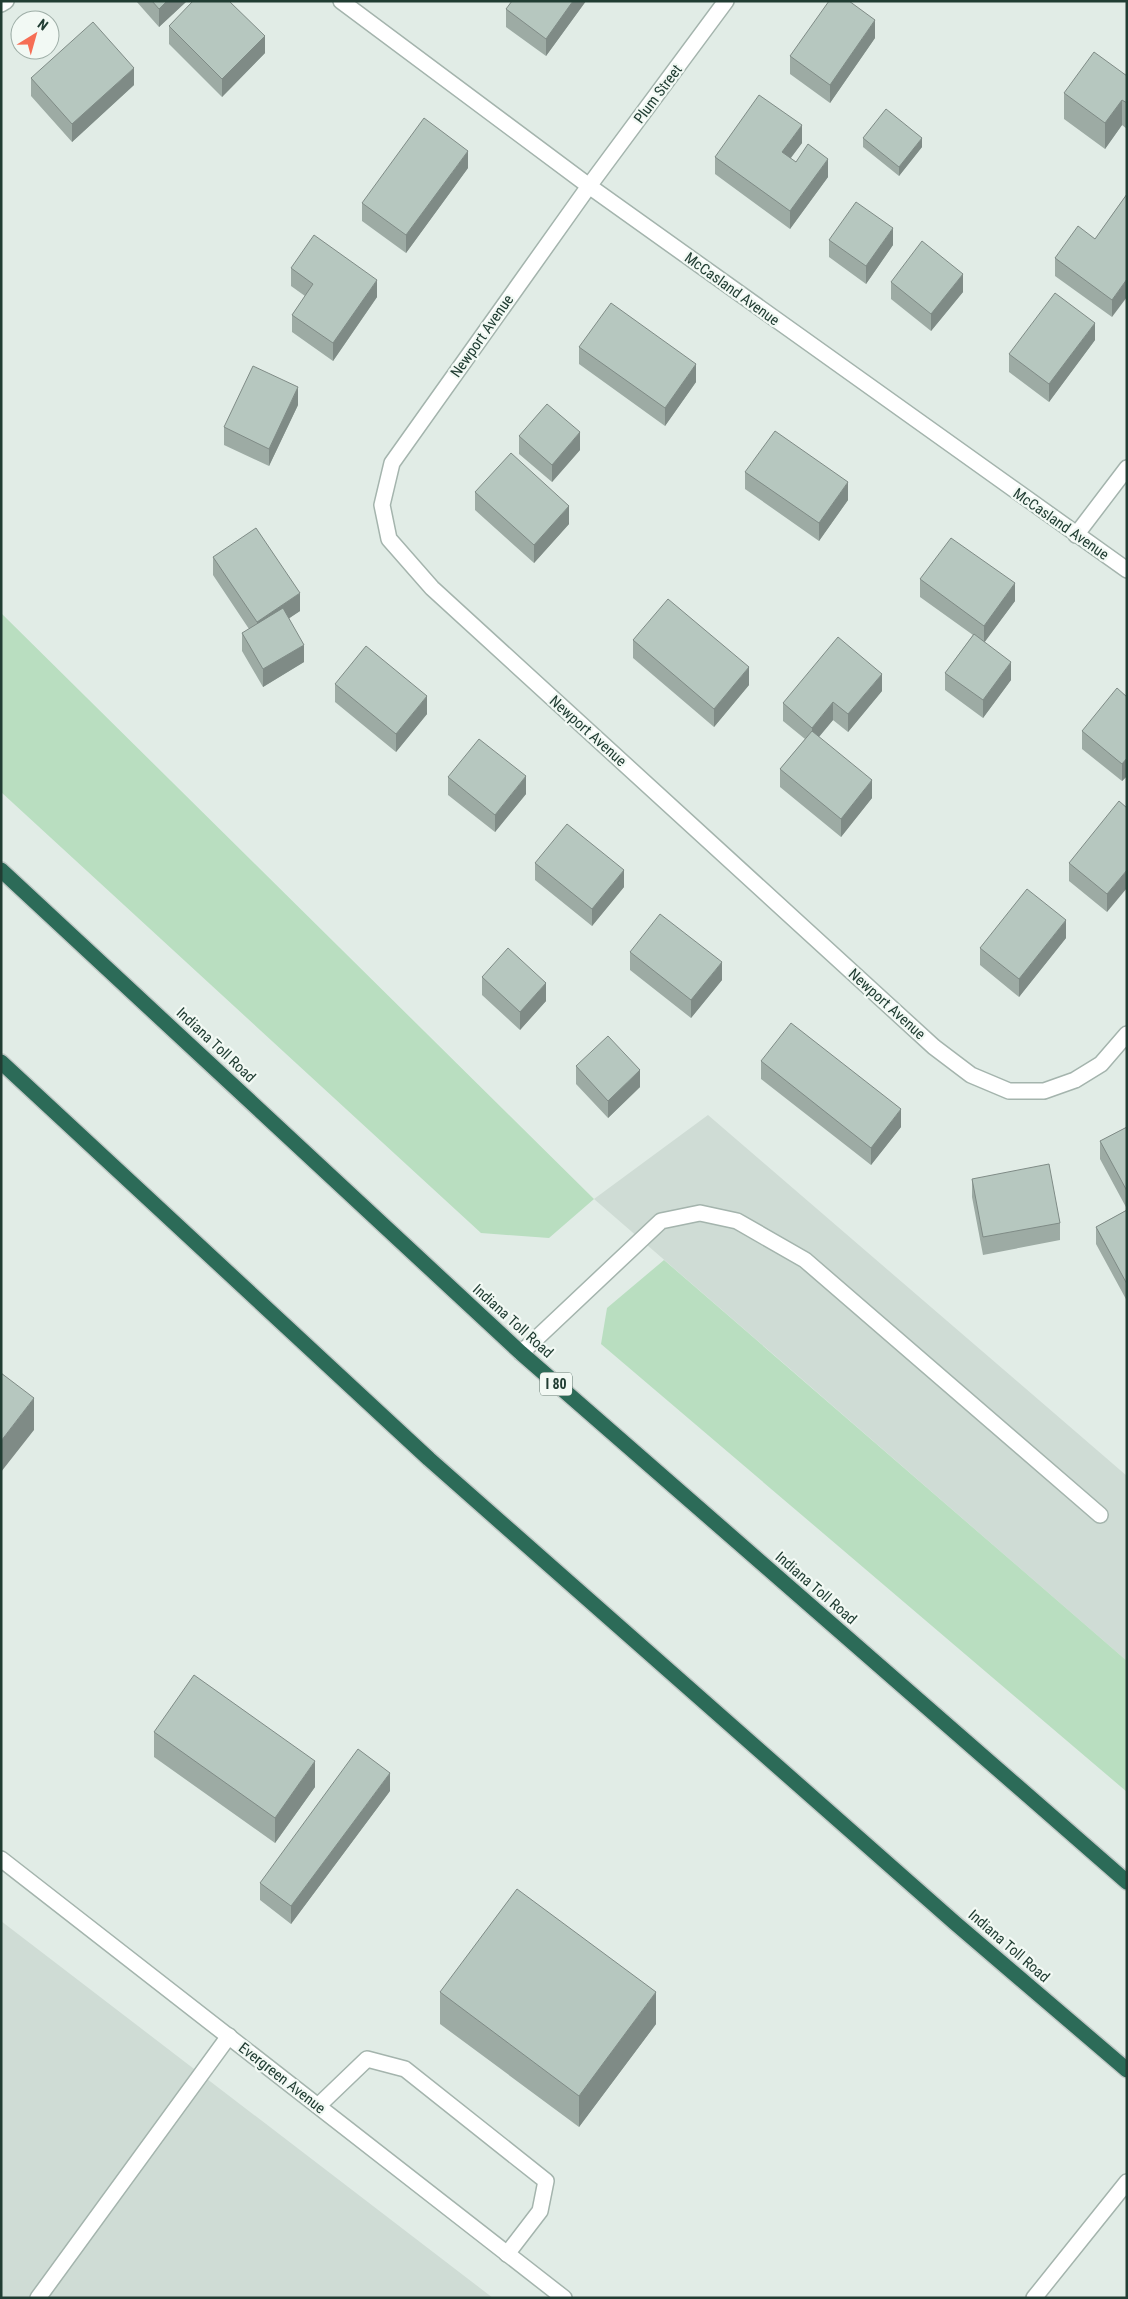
<svg xmlns="http://www.w3.org/2000/svg" width="1128" height="2299" viewBox="0 0 1128 2299" font-family="'Roboto Condensed',sans-serif">
<style>
.built{fill:#cfdcd5}
.green{fill:#b9dec0}
.lines{fill:none;stroke-linecap:round;stroke-linejoin:round}
.service-casing{stroke:#a4b4ad;stroke-width:18}
.minor-casing{stroke:#a4b4ad;stroke-width:18}
.motorway-casing{stroke:#c1c9c6;stroke-width:18}
.service{stroke:#fff;stroke-width:15}
.minor{stroke:#fff;stroke-width:15}
.motorway{stroke:#2c6b58;stroke-width:15}
.wall{fill:#9daba4}
.shaded-wall{fill:#7f8b86}
.building{fill:#b6c7bf;stroke:#7f8b86}
.labels{text-anchor:middle;dominant-baseline:central;stroke-width:4.5;stroke-linejoin:round;paint-order:stroke}
.shield{fill:#f2f9f4;stroke:#60756d;stroke-width:1}
.shield-label{font-size:14px;font-weight:bold;fill:#213d33}
.street-label{font-size:15px;fill:#213d33;stroke:#f2f9f4}
</style>
<rect width="100%" height="100%" fill="#e1ece6"/>
<path class="built" d="M 708,1115 L 1127,1476 L 1127,1661 L 594,1199 Z
M 1,1921 L 493,2298 L 1,2298 Z"/>
<path class="green" d="M 1,613 L 594,1199 L 549,1238 L 481,1233 L 1,792 Z
M 664,1260 L 1127,1661 L 1127,1792 L 601,1344 L 607,1308 Z"/>
<g class="lines">
<g class="service-casing">
<path id="service" d="M 521,1353 L 661,1221 L 700,1213 L 737,1221 L 805,1260 L 1100,1515
M 318,2106 L 367,2059 L 405,2069 L 546,2181 L 540,2211 L 507,2254
M 38,2298 L 229,2036
M 1034,2298 L 1127,2182"/>
</g>
<g class="minor-casing">
<path id="minor" d="M 341,1 L 589,186 L 1127,570
M 726,1 L 589,186 L 392,463 L 382,505 L 389,539 L 432,588 L 934,1047 L 971,1075 L 1009,1091 L 1044,1091 L 1075,1080 L 1101,1064 L 1127,1034
M 1,4 L 6,1
M 1076,535 L 1127,468
M 1,1859 L 564,2298"/>
</g>
<g class="motorway-casing">
<path id="motorway" d="M 1,870 L 521,1353 L 1127,1882
M 1,1062 L 429,1459 L 955,1923 L 1127,2070"/>
</g>
<use href="#service" class="service"/>
<use href="#minor" class="minor"/>
<use href="#motorway" class="motorway"/>
</g>
<path class="wall" d="M 136,1 L 187,1 L 159,27 Z
M 586,1 L 546,56 L 506,27 L 506,9 Z
M 169,26 L 265,53 L 222,97 L 169,44 Z
M 875,38 L 830,103 L 790,74 L 790,56 Z
M 1127,76 L 1127,129 L 1122,125 L 1105,149 L 1064,119 L 1064,93 Z
M 31,78 L 134,85 L 72,142 L 31,96 Z
M 863,138 L 922,147 L 899,176 L 863,147 Z
M 802,143 L 790,158 L 796,162 L 828,177 L 790,229 L 715,174 L 715,157 Z
M 468,168 L 406,253 L 362,221 L 362,203 Z
M 1127,194 L 1112,317 L 1055,276 L 1055,258 L 1095,239 Z
M 829,240 L 893,245 L 866,284 L 829,257 Z
M 291,268 L 377,297 L 333,361 L 292,332 L 292,315 L 305,296 L 291,286 Z
M 891,282 L 963,292 L 931,331 L 891,299 Z
M 1095,340 L 1049,402 L 1009,372 L 1009,354 Z
M 579,347 L 696,382 L 665,426 L 579,364 Z
M 298,405 L 269,466 L 224,445 L 224,427 Z
M 519,436 L 580,450 L 552,482 L 519,454 Z
M 745,472 L 848,500 L 819,541 L 745,489 Z
M 475,492 L 569,524 L 534,563 L 475,510 Z
M 213,557 L 300,611 L 289,618 L 304,662 L 263,687 L 242,651 L 242,633 L 249,629 L 213,575 Z
M 920,579 L 1015,601 L 984,642 L 1011,680 L 983,718 L 945,690 L 945,673 L 973,635 L 920,597 Z
M 633,640 L 749,685 L 714,727 L 633,658 Z
M 335,684 L 427,714 L 396,752 L 335,702 Z
M 882,691 L 848,732 L 833,720 L 819,737 L 872,798 L 841,837 L 780,787 L 780,769 L 805,739 L 783,721 L 783,703 Z
M 1127,697 L 1127,776 L 1122,781 L 1082,749 L 1082,731 Z
M 448,777 L 526,794 L 495,832 L 448,795 Z
M 1127,808 L 1107,912 L 1069,881 L 1069,863 Z
M 535,863 L 624,887 L 592,926 L 535,880 Z
M 1066,938 L 1019,997 L 980,965 L 980,948 Z
M 630,952 L 722,980 L 691,1018 L 630,970 Z
M 482,977 L 546,1001 L 520,1030 L 482,995 Z
M 761,1061 L 901,1127 L 871,1165 L 761,1079 Z
M 576,1066 L 640,1087 L 608,1118 L 576,1084 Z
M 1127,1127 L 1127,1209 L 1100,1159 L 1100,1141 Z
M 972,1179 L 1060,1223 L 1060,1240 L 983,1255 L 972,1197 Z
M 1127,1210 L 1127,1301 L 1096,1244 L 1096,1227 Z
M 154,1732 L 315,1787 L 275,1843 L 154,1757 Z
M 390,1791 L 291,1924 L 260,1900 L 260,1883 Z
M 440,1992 L 656,2024 L 579,2127 L 440,2024 Z"/>
<path class="shaded-wall" d="M 167,1 L 187,1 L 159,27 L 159,9 Z
M 573,1 L 586,1 L 546,56 L 546,39 Z
M 875,20 L 875,38 L 830,103 L 830,85 Z
M 265,36 L 265,53 L 222,97 L 222,79 Z
M 134,68 L 134,85 L 72,142 L 72,124 Z
M 1122,100 L 1122,125 L 1105,149 L 1105,123 Z
M 802,125 L 802,143 L 782,170 L 782,152 Z
M 922,138 L 922,147 L 899,176 L 899,167 Z
M 468,151 L 468,168 L 406,253 L 406,235 Z
M 828,159 L 828,177 L 790,229 L 790,211 Z
M 893,228 L 893,245 L 866,284 L 866,266 Z
M 963,274 L 963,292 L 931,331 L 931,314 Z
M 1127,279 L 1127,297 L 1112,317 L 1112,300 Z
M 377,280 L 377,297 L 333,361 L 333,343 Z
M 1095,323 L 1095,340 L 1049,402 L 1049,384 Z
M 696,364 L 696,382 L 665,426 L 665,408 Z
M 298,387 L 298,405 L 269,466 L 269,449 Z
M 580,432 L 580,450 L 552,482 L 552,465 Z
M 848,482 L 848,500 L 819,541 L 819,523 Z
M 569,506 L 569,524 L 534,563 L 534,545 Z
M 1015,583 L 1015,601 L 984,643 L 984,626 Z
M 300,593 L 300,611 L 257,640 L 257,622 Z
M 304,645 L 304,662 L 263,687 L 263,669 Z
M 1011,662 L 1011,680 L 983,718 L 983,700 Z
M 749,667 L 749,685 L 714,727 L 714,709 Z
M 882,674 L 882,691 L 848,732 L 848,714 Z
M 427,696 L 427,714 L 396,752 L 396,734 Z
M 833,702 L 833,720 L 812,745 L 812,728 Z
M 1127,758 L 1127,776 L 1122,781 L 1122,764 Z
M 526,776 L 526,794 L 495,832 L 495,815 Z
M 872,780 L 872,798 L 841,837 L 841,819 Z
M 624,870 L 624,887 L 592,926 L 592,909 Z
M 1127,870 L 1127,888 L 1107,912 L 1107,894 Z
M 1066,920 L 1066,938 L 1019,997 L 1019,979 Z
M 722,962 L 722,980 L 691,1018 L 691,1000 Z
M 546,983 L 546,1001 L 520,1030 L 520,1012 Z
M 640,1070 L 640,1087 L 608,1118 L 608,1101 Z
M 901,1109 L 901,1127 L 871,1165 L 871,1148 Z
M 34,1398 L 34,1430 L 1,1472 L 1,1441 Z
M 315,1761 L 315,1787 L 275,1843 L 275,1818 Z
M 390,1773 L 390,1791 L 291,1924 L 291,1906 Z
M 656,1992 L 656,2024 L 579,2127 L 579,2096 Z"/>
<path class="building" d="M 152,1 L 167,1 L 159,9 Z
M 193,1 L 229,1 L 265,36 L 222,79 L 169,26 Z
M 512,1 L 573,1 L 546,39 L 506,9 Z
M 829,1 L 849,1 L 875,20 L 830,85 L 790,56 Z
M 93,22 L 134,68 L 72,124 L 31,78 Z
M 1094,52 L 1127,76 L 1127,103 L 1122,100 L 1105,123 L 1064,93 Z
M 759,95 L 802,125 L 782,152 L 796,162 L 808,144 L 828,159 L 790,211 L 715,157 Z
M 886,109 L 922,138 L 899,167 L 863,138 Z
M 424,118 L 468,151 L 406,235 L 362,203 Z
M 1127,194 L 1127,279 L 1112,300 L 1055,258 L 1078,226 L 1095,239 Z
M 856,202 L 893,228 L 866,266 L 829,240 Z
M 314,235 L 377,280 L 333,343 L 292,315 L 313,284 L 291,268 Z
M 922,241 L 963,274 L 931,314 L 891,282 Z
M 1055,293 L 1095,323 L 1049,384 L 1009,354 Z
M 611,303 L 696,364 L 665,408 L 579,347 Z
M 253,366 L 298,387 L 269,449 L 224,427 Z
M 547,404 L 580,432 L 552,465 L 519,436 Z
M 775,431 L 848,482 L 819,523 L 745,472 Z
M 511,453 L 569,506 L 534,545 L 475,492 Z
M 256,528 L 300,593 L 257,622 L 213,557 Z
M 951,538 L 1015,583 L 984,626 L 920,579 Z
M 668,599 L 749,667 L 714,709 L 633,640 Z
M 283,608 L 304,645 L 263,669 L 242,633 Z
M 974,634 L 1011,662 L 983,700 L 945,673 Z
M 838,637 L 882,674 L 848,714 L 833,702 L 812,728 L 783,703 Z
M 366,646 L 427,696 L 396,734 L 335,684 Z
M 1117,688 L 1127,697 L 1127,758 L 1122,764 L 1082,731 Z
M 812,731 L 872,780 L 841,819 L 780,769 Z
M 479,739 L 526,776 L 495,815 L 448,777 Z
M 1119,801 L 1127,808 L 1127,870 L 1107,894 L 1069,863 Z
M 567,824 L 624,870 L 592,909 L 535,863 Z
M 1027,889 L 1066,920 L 1019,979 L 980,948 Z
M 660,914 L 722,962 L 691,1000 L 630,952 Z
M 508,948 L 546,983 L 520,1012 L 482,977 Z
M 791,1023 L 901,1109 L 871,1148 L 761,1061 Z
M 608,1036 L 640,1070 L 608,1101 L 576,1066 Z
M 1127,1127 L 1127,1191 L 1100,1141 Z
M 1049,1164 L 1060,1223 L 983,1237 L 972,1179 Z
M 1127,1210 L 1127,1284 L 1096,1227 Z
M 1,1373 L 34,1398 L 1,1441 Z
M 194,1675 L 315,1761 L 275,1818 L 154,1732 Z
M 358,1749 L 390,1773 L 291,1906 L 260,1883 Z
M 517,1889 L 656,1992 L 579,2096 L 440,1992 Z"/>
<g class="labels">
<rect class="shield" x="540" y="1372.5" width="32" height="23" rx="4"/>
<g class="shield-label">
<text x="556" y="1384">I 80</text>
</g>
<g class="street-label">
<text transform="translate(658 94) rotate(-53)">Plum Street</text>
<text transform="translate(732 289) rotate(36)">McCasland Avenue</text>
<text transform="translate(482 336) rotate(-55)">Newport Avenue</text>
<text transform="translate(1061 524) rotate(35)">McCasland Avenue</text>
<text transform="translate(588 731) rotate(42)">Newport Avenue</text>
<text transform="translate(887 1004) rotate(42)">Newport Avenue</text>
<text transform="translate(216 1045) rotate(43)">Indiana Toll Road</text>
<text transform="translate(513 1321) rotate(42)">Indiana Toll Road</text>
<text transform="translate(816 1588) rotate(41)">Indiana Toll Road</text>
<text transform="translate(1009 1946) rotate(41)">Indiana Toll Road</text>
<text transform="translate(282 2078) rotate(38)">Evergreen Avenue</text>
</g>
</g>
<rect width="1128" height="2299" fill="none" stroke="#213d33" stroke-width="5"/>
<g transform="translate(35 35) rotate(37)"><circle r="24" fill="#f2f9f4" stroke="#9eaea7"/>
<path d="M0-4L9 19L0 12L-9 19Z" fill="#f66e55"/>
<text y="-8" font-size="14" font-weight="bold" text-anchor="middle" fill="#213d33">N</text>
</g>
</svg>
